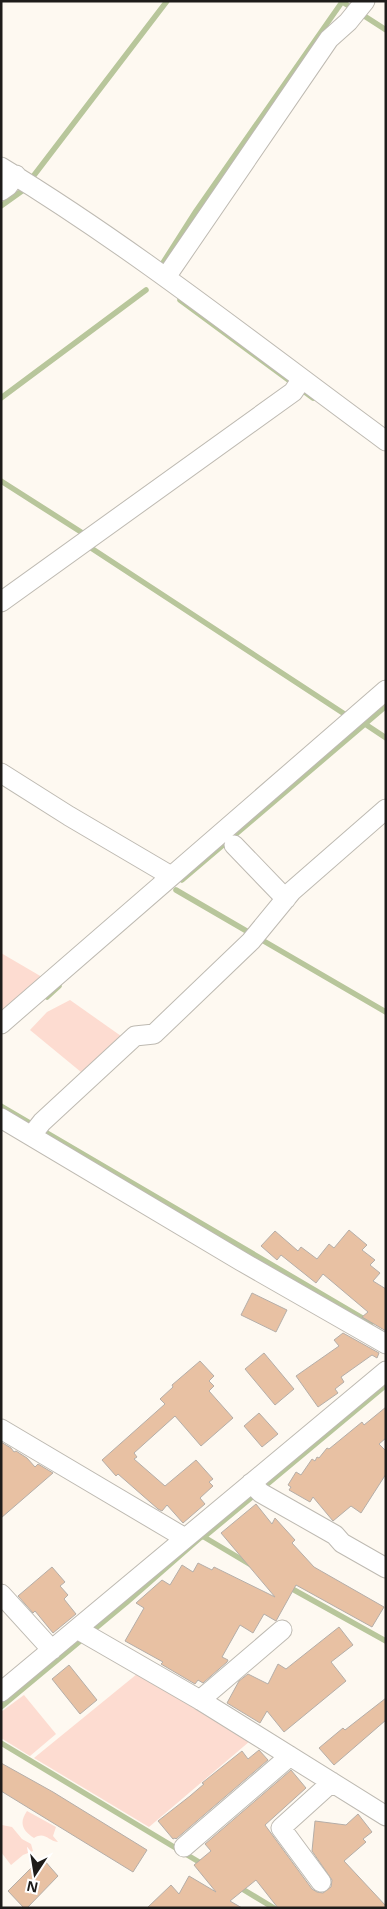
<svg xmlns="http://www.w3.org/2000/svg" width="387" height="1909" viewBox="0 0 387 1909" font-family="'Open Sans',sans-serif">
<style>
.green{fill:#fddcd1}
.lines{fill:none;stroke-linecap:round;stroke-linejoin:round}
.stream{stroke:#b8c69b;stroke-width:5.5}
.building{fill:#e8c1a3;stroke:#b5aea8}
.street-casing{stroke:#bebab2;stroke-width:21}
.street{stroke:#fff;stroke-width:19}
</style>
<rect width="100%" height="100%" fill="#fef9f1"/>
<path class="green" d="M 1,953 L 42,977 L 1,1013 Z
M 70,1000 L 121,1036 L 81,1072 L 30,1030 L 47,1012 Z
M 137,1674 L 250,1741 L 149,1827 L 34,1758 Z
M 24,1695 L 56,1734 L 30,1756 L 1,1738 L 1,1712 Z
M 27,1811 L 56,1827 L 53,1836 L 58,1842 C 48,1841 45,1831 34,1838 C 22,1830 19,1823 27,1811 Z
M 2,1825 L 12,1827 L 22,1839 L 31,1844 L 33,1851 L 23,1855 L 11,1865 L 1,1852 Z"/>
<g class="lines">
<path class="stream" d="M 341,1 L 386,30
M 1,206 L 22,191 L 167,1
M 159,269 L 196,211 L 342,2
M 180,300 L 313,398
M 1,398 L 146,290
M 1,481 L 81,532
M 88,546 L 346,715
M 365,724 L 386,738
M 182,880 L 386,706
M 176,890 L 386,1012
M 47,997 L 59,986
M 1,1106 L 371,1323
M 196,1536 L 204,1537 L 251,1565
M 204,1537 L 386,1385
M 287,1586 L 386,1641
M 1,1707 L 126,1603 L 200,1538
M 1,1743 L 204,1865
M 239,1887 L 274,1908"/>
</g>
<path class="building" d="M 349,1230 L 367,1245 L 362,1250 L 375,1260 L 370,1265 L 380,1273 L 373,1281 L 386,1289 L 386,1331 L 362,1317 L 368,1312 L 323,1274 L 316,1283 L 281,1255 L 277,1260 L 261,1246 L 275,1231 L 298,1251 L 301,1247 L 317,1259 L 329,1244 L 334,1248 Z
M 252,1293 L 287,1310 L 276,1332 L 241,1315 Z
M 343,1333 L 379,1353 L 377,1358 L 372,1355 L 341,1377 L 344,1382 L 335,1389 L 338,1393 L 318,1407 L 296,1376 L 339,1346 L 334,1340 Z
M 264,1353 L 294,1389 L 275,1405 L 245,1369 Z
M 200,1361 L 214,1376 L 209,1381 L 214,1386 L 209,1391 L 233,1418 L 201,1446 L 175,1416 L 134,1453 L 137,1457 L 134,1459 L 165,1486 L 196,1460 L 213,1479 L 209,1482 L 213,1486 L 200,1498 L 205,1504 L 183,1523 L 167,1505 L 162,1511 L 158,1509 L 118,1474 L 116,1476 L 102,1460 L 165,1404 L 160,1399 L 173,1387 L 172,1385 Z
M 386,1407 L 386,1438 L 379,1444 L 386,1451 L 386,1474 L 361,1513 L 351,1506 L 333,1521 L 313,1497 L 310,1502 L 289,1490 L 291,1487 L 288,1485 L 296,1472 L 301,1475 L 312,1459 L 315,1461 L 317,1457 L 319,1458 L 327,1448 L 329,1449 L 362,1422 L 364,1425 Z
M 259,1413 L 278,1434 L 262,1447 L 244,1426 Z
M 1,1442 L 11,1448 L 14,1452 L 16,1451 L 27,1458 L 35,1467 L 38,1464 L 53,1473 L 1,1518 Z
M 256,1504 L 272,1524 L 275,1518 L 295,1540 L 292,1543 L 314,1567 L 384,1607 L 372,1627 L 296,1585 L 276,1621 L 264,1614 L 253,1633 L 240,1625 L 222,1657 L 228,1660 L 227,1662 L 203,1683 L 198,1680 L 195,1684 L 161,1664 L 163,1662 L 125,1641 L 144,1608 L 136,1603 L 162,1580 L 170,1585 L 182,1565 L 193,1572 L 198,1563 L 212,1570 L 214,1567 L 275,1597 L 221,1533 Z
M 52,1567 L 65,1582 L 60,1586 L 68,1595 L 64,1599 L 76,1614 L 53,1633 L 35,1611 L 33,1613 L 18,1596 Z
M 339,1627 L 353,1645 L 331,1662 L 346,1681 L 284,1732 L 267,1711 L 260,1723 L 227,1703 L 239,1681 L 248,1674 L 268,1684 L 278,1664 L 286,1669 Z
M 69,1665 L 97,1700 L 80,1714 L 52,1679 Z
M 386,1698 L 386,1720 L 334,1765 L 319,1748 L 343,1728 L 345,1730 Z
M 259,1750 L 268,1760 L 176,1839 L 175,1838 L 173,1839 L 158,1821 L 190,1796 L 204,1784 L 202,1783 L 242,1751 L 248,1759 Z
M 1,1763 L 53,1792 L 147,1850 L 133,1872 L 1,1791 Z
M 291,1770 L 306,1788 L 265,1825 L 312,1889 L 317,1892 L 323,1893 L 331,1887 L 332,1880 L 312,1851 L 315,1821 L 346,1825 L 358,1814 L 372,1832 L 363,1839 L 366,1842 L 344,1861 L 386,1906 L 386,1908 L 278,1908 L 256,1880 L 230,1901 L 242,1908 L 147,1908 L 171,1885 L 179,1894 L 189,1876 L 216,1892 L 194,1865 L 211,1851 L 205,1844 Z
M 44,1860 L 58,1876 L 27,1908 L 24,1908 L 8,1891 L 34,1865 L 36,1867 Z"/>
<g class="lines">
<g class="street-casing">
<path id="street" d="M 1,167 C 136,249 259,348 386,441
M 1,191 L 8,186 L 16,175
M 166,277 L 329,39 L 348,22 L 365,1
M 1,602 L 293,392 L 302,379
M 1,773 L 69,816 L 171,876
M 234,845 L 286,899
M 1,1024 L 386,690
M 1,1118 L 241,1261 L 386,1344
M 31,1136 L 42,1122 L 135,1036 L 154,1034 L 251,941 L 292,891 L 386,809
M 1,1429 L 185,1538
M 251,1483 L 261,1493 L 335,1535 L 342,1543 L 386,1568
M 1,1594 L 52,1650
M 77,1629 L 200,1700 L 386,1816
M 1,1692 L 386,1371
M 200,1700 L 282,1630
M 184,1847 L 290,1756
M 321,1882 L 281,1828 L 332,1782"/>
</g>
<use href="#street" class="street"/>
</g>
<rect width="387" height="1909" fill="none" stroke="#1e1c1a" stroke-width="5"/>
<g transform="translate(35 1874) rotate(192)" stroke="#ffffff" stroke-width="4" paint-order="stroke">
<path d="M0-4L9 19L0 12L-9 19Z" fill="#1e1c1a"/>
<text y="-8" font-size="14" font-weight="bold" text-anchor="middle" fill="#1e1c1a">N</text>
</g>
</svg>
